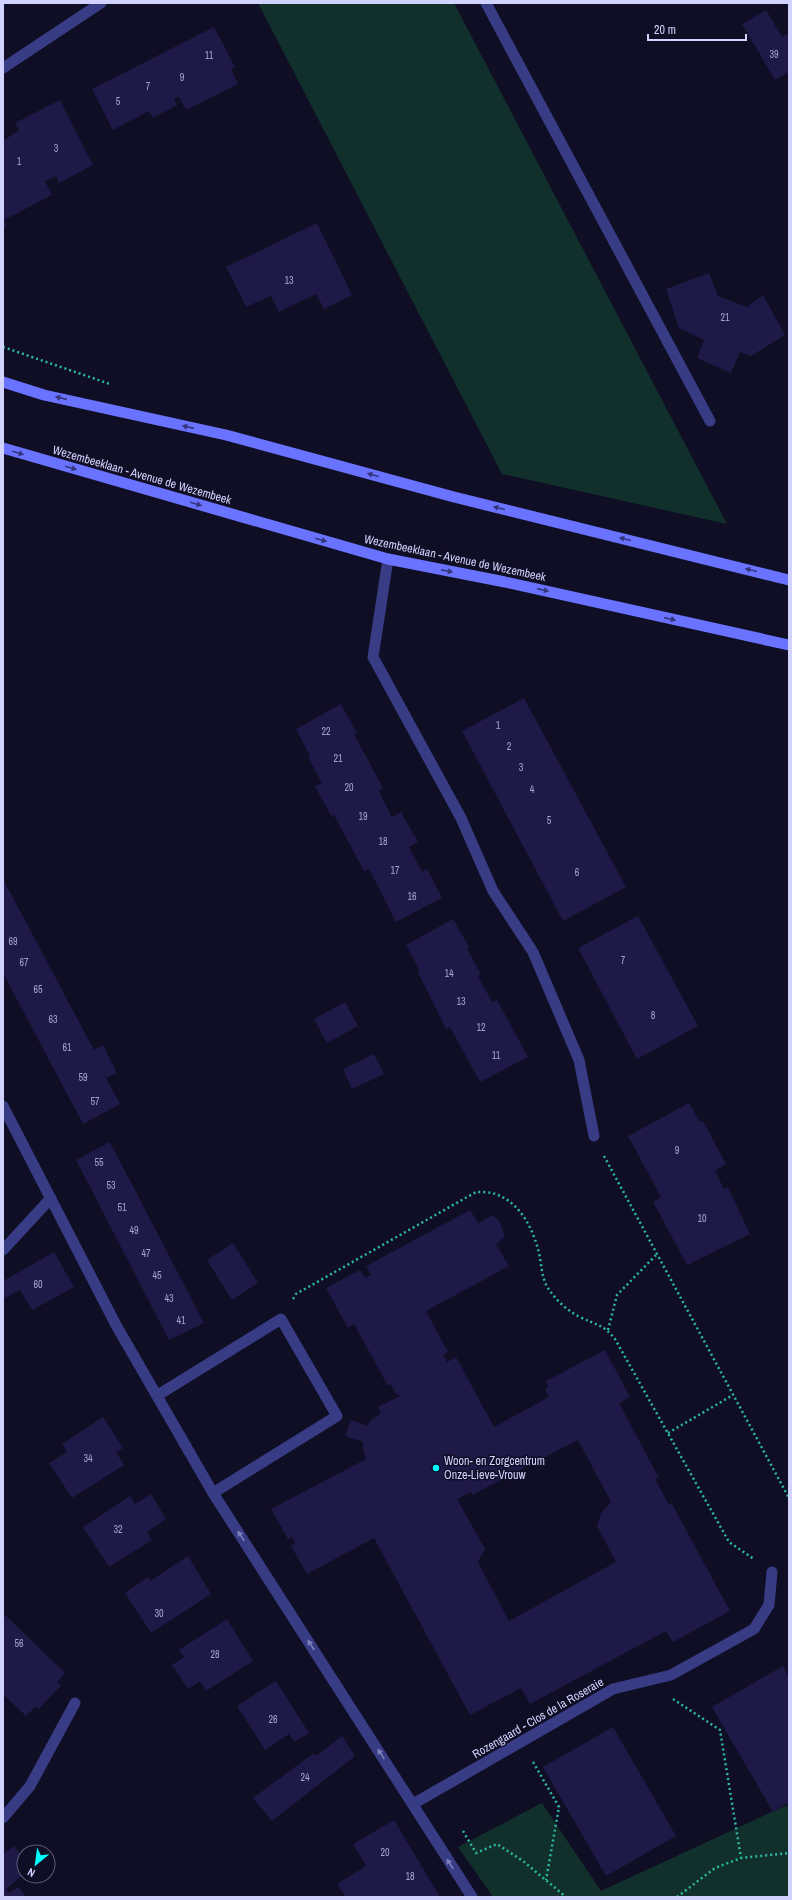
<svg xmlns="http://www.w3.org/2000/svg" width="792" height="1900" viewBox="0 0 792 1900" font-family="'Archivo Narrow',sans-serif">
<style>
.green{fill:#112f2b}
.building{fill:#1e1946;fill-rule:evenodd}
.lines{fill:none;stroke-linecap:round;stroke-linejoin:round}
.path{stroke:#2bbaa4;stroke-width:2.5;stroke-dasharray:2 3;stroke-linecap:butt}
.service{stroke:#373c85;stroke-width:11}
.minor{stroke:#373c85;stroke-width:11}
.secondary{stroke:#6973ff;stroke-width:11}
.oneway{fill:#34367c}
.oneway2{fill:#7d80bc}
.poi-dot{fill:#00fbfd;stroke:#100e25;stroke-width:1.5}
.labels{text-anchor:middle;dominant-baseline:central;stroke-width:3;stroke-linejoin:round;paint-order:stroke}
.number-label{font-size:10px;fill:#a5a4d1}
.street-label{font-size:12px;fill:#d2d2ff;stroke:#100e25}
.poi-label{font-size:12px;fill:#d2d2ff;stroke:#100e25;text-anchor:start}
</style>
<rect width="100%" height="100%" fill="#100e25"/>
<path class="green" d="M 258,3 L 454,3 L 727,524 L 502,474 Z
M 542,1803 L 601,1891 L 789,1804 L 789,1897 L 493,1897 L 458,1847 Z"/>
<path class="building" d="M 766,10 L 782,37 L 789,33 L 789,72 L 775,80 L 742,24 Z
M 214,27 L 235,67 L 231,69 L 238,84 L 186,110 L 179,97 L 174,99 L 177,105 L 153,118 L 149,111 L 113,130 L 92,89 Z
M 60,100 L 93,165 L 59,183 L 56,176 L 45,181 L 52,195 L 4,220 L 7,226 L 3,228 L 3,141 L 19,130 L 15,123 Z
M 317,223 L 352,295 L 324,309 L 316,294 L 279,312 L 271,296 L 246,307 L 226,267 Z
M 709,273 L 718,296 L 747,307 L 763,295 L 785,335 L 751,356 L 740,352 L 731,373 L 697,358 L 704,340 L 679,328 L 666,289 Z
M 524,698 L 626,887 L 563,921 L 462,731 Z
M 341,704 L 357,733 L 354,734 L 383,788 L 379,791 L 392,817 L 401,812 L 418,842 L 409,847 L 422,872 L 427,869 L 442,898 L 396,922 L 369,869 L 364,871 L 334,815 L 331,816 L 315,786 L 322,783 L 308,757 L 310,756 L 296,729 Z
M 3,879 L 94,1050 L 103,1045 L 117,1073 L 106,1078 L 120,1104 L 83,1124 L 3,973 Z
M 638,916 L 698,1026 L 637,1059 L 578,948 Z
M 453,919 L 469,947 L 467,949 L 481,974 L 478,976 L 492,1002 L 497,1000 L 528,1057 L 480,1082 L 450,1027 L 446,1029 L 445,1027 L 418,972 L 420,971 L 406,945 Z
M 345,1002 L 358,1026 L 327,1043 L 314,1019 Z
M 374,1054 L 384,1074 L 352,1089 L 343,1069 Z
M 689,1103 L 700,1122 L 703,1121 L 726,1164 L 715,1171 L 724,1189 L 728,1187 L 750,1234 L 687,1265 L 653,1202 L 661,1197 L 628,1136 Z
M 110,1142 L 204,1323 L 169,1340 L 76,1160 Z
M 470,1210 L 478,1223 L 493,1215 L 500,1222 L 505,1237 L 496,1244 L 509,1266 L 426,1311 L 448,1352 L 443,1355 L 447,1362 L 456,1357 L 494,1427 L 549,1397 L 545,1389 L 548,1387 L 546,1381 L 605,1350 L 630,1397 L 619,1403 L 659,1478 L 655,1479 L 669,1505 L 672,1504 L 730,1611 L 673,1642 L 666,1631 L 530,1704 L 521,1688 L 470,1715 L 374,1538 L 307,1574 L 291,1546 L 295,1543 L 292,1537 L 288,1539 L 271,1509 L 366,1459 L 363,1448 L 363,1442 L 345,1436 L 351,1420 L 367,1426 L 371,1420 L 381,1413 L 378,1407 L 400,1396 L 396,1394 L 391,1384 L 388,1386 L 354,1324 L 348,1328 L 326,1288 L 360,1270 L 365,1278 L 371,1275 L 366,1266 ZM 578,1440 L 611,1502 L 601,1513 L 597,1526 L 616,1562 L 509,1621 L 478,1562 L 485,1549 L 457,1499 L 471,1492 L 472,1495 Z
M 233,1243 L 258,1283 L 232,1300 L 207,1260 Z
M 54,1252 L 74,1287 L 32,1310 L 20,1290 L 3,1299 L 3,1281 Z
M 103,1417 L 123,1448 L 116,1452 L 124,1465 L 72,1498 L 49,1463 L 67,1452 L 62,1444 Z
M 151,1494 L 166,1519 L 147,1532 L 152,1540 L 109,1567 L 83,1527 L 130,1496 L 135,1504 Z
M 188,1556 L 211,1594 L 151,1633 L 125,1593 L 148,1577 L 150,1581 Z
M 3,1613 L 65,1673 L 57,1682 L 61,1685 L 39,1709 L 36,1706 L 26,1716 L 3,1694 Z
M 227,1619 L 253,1661 L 206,1691 L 200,1681 L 188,1689 L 172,1665 L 184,1657 L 179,1650 Z
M 783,1666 L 789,1678 L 789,1802 L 773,1812 L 712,1707 Z
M 276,1681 L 309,1733 L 294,1742 L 289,1734 L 265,1750 L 237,1706 Z
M 613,1727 L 676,1836 L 606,1876 L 543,1767 Z
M 342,1736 L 355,1756 L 272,1821 L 253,1798 L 314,1753 L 316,1756 Z
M 394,1820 L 440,1897 L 346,1897 L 337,1884 L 366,1866 L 353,1844 Z
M 14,1846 L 24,1859 L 24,1874 L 6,1889 L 9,1893 L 18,1887 L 26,1897 L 3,1897 L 3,1854 Z"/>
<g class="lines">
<path class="path" d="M 3,347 L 110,384
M 604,1156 L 789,1498
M 293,1299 L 296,1294 L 476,1192 C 481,1192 487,1192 492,1193 C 519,1200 533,1228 539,1253 C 542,1266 541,1279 550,1291 C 557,1301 569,1312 580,1317 C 596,1325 603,1324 615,1339 L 729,1542 L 754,1559
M 608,1330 L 617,1295 L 657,1254
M 668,1433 L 733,1395
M 673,1699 L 720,1730 L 741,1858
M 533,1762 L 559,1807 L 546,1880
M 463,1831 L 476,1853 L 497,1844 L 523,1861 L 566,1897
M 677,1897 L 715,1868 L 741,1858 L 789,1853"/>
<path class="service" d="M 486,3 L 710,421
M 3,1250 L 51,1198
M 158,1395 L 281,1319 L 337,1416 L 213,1493
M 413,1804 L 613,1689 L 671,1675 L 754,1629 L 769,1605 L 772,1572
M 3,1818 L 30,1786 L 75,1703"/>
<path class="minor" d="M 3,68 L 101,3
M 388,559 L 373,657 L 461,818 L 493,891 L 533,952 L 579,1060 L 594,1136
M 3,1106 L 116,1325 L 213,1493 L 472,1897"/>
<path class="secondary" d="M 3,382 L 44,395 L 226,435 L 454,497 L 789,580
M 3,448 L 388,559 L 505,582 L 789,645"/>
</g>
<defs><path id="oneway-solid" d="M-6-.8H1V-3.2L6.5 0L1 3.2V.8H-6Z"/></defs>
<g class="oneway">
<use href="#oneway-solid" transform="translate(61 398) rotate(-167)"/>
<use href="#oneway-solid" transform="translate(188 427) rotate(-167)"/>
<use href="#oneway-solid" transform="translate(18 453) rotate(16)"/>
<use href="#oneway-solid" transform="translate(71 468) rotate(16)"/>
<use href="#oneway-solid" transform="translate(373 475) rotate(-165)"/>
<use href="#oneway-solid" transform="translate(196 504) rotate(16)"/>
<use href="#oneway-solid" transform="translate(499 508) rotate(-166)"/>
<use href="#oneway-solid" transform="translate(625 539) rotate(-166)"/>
<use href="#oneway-solid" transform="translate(321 540) rotate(16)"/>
<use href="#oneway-solid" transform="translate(751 570) rotate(-166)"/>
<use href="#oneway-solid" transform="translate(447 571) rotate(11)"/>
<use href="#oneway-solid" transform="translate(543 590) rotate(13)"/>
<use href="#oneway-solid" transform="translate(670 619) rotate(13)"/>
</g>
<g class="oneway2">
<use href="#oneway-solid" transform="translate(241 1536) rotate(-123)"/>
<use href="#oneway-solid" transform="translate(311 1645) rotate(-123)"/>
<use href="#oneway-solid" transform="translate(381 1754) rotate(-123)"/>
<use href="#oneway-solid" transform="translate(450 1864) rotate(-123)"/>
</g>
<circle class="poi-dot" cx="436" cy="1468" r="4"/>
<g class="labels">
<g class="number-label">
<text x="774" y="54">39</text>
<text x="209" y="55">11</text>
<text x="182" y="77">9</text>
<text x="148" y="86">7</text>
<text x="118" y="101">5</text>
<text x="56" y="148">3</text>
<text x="19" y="161">1</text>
<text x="289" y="280">13</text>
<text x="725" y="317">21</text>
<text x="498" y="725">1</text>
<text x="326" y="731">22</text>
<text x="509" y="746">2</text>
<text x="338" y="758">21</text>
<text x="521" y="767">3</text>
<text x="349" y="787">20</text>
<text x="532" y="789">4</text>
<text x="363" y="816">19</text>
<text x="549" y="820">5</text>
<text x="383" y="841">18</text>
<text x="395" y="870">17</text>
<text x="577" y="872">6</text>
<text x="412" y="896">16</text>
<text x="13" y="941">69</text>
<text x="623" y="960">7</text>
<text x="24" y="962">67</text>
<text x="449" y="973">14</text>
<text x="38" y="989">65</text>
<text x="461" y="1001">13</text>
<text x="653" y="1015">8</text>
<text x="53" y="1019">63</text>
<text x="481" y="1027">12</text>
<text x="67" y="1047">61</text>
<text x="496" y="1055">11</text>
<text x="83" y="1077">59</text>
<text x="95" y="1101">57</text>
<text x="677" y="1150">9</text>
<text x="99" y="1162">55</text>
<text x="111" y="1185">53</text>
<text x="122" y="1207">51</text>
<text x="702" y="1218">10</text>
<text x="134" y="1230">49</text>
<text x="146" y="1253">47</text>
<text x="157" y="1275">45</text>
<text x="38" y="1284">60</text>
<text x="169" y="1298">43</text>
<text x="181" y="1320">41</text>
<text x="88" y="1458">34</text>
<text x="118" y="1529">32</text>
<text x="159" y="1613">30</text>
<text x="19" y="1643">56</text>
<text x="215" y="1654">28</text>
<text x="273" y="1719">26</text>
<text x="305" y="1777">24</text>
<text x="385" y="1852">20</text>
<text x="410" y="1876">18</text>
</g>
<g class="street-label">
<text transform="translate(142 475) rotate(16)">Wezembeeklaan - Avenue de Wezembeek</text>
<text transform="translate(455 558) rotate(12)">Wezembeeklaan - Avenue de Wezembeek</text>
<text transform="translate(538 1718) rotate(-30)">Rozengaard - Clos de la Roseraie</text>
</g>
<g class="poi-label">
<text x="444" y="1461">Woon- en Zorgcentrum<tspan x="444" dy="14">Onze-Lieve-Vrouw</tspan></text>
</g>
</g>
<rect width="792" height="1900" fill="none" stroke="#d2d2ff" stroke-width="8"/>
<g transform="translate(36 1864) rotate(209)"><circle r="19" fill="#100e25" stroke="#5e5c7c"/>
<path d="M0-3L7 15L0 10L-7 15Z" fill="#00fbfd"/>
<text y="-6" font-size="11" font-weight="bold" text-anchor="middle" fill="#d2d2ff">N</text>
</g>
<path d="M648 34v6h98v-6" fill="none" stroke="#d2d2ff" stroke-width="2"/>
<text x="654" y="34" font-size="12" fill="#d2d2ff" stroke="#100e25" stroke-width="3" paint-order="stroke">20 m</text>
</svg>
